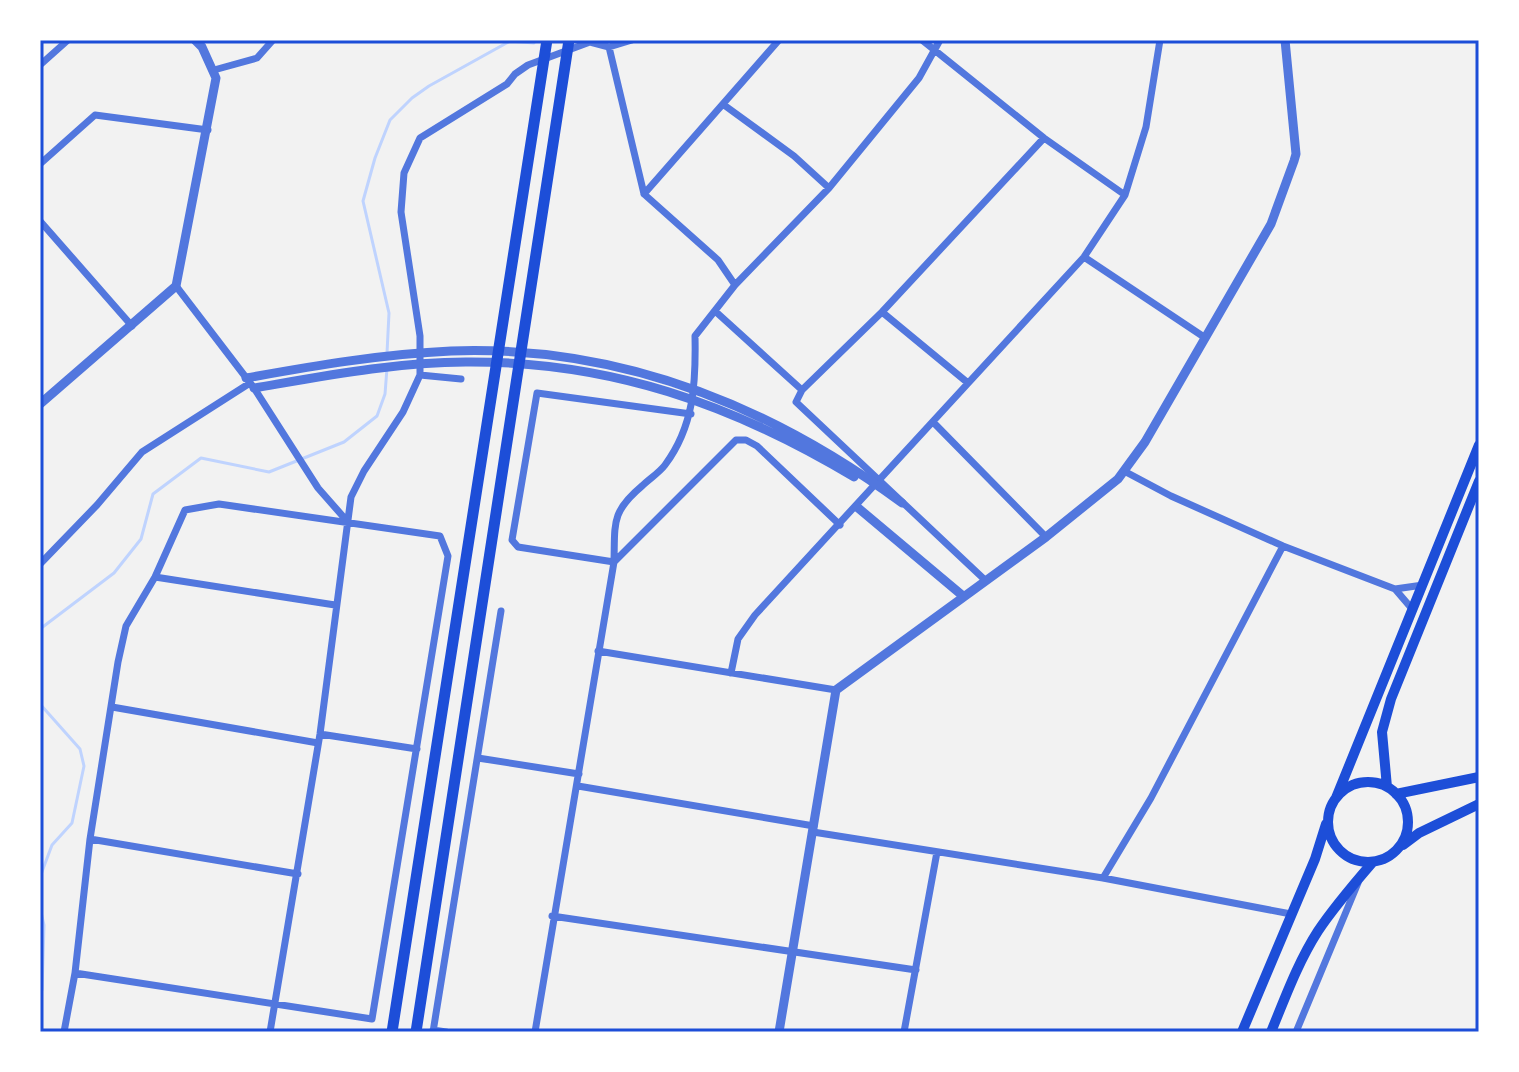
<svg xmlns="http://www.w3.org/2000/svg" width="1519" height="1072" viewBox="0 0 1519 1072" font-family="'Open Sans',sans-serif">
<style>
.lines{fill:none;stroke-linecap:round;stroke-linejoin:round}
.stream{stroke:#bfd3fe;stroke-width:3}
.minor{stroke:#5277de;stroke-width:7}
.tertiary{stroke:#5277de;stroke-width:9}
.secondary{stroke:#1d4ed8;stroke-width:10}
.trunk{stroke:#1d4ed8;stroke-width:11}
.neatline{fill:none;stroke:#1d4ed8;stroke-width:3}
</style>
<rect width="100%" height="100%" fill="#f2f2f2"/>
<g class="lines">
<path class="stream" d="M 387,353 L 389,313 L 363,201 L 375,158 L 390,120 L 412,98 L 429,86 L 510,41 L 534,43
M 40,629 L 114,573 L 141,539 L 153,494 L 201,458 L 269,472 L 344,442 L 377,416 L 385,394 L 387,368
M 40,704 L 80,749 L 84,766 L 72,823 L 52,845 L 40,877
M 40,908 L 44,925 L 42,990 L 40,991"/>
<path class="minor" d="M 922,40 L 1044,138 L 1125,195
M 609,47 L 644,194 L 718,260 L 735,285
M 40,65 L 68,40
M 214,70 L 257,58 L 273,40
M 724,105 L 794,156 L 829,188
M 40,164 L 95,115 L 208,130
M 644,194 L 779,40
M 40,221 L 132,326
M 1084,257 L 1204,337
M 176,286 L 254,388 L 318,488 L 347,521
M 715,311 L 802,390
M 882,312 L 968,383
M 420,375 L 461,379
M 691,414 L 537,393 L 512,540 L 518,547 L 614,562 C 615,523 611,512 642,486 C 649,479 659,473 665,465 C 694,426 696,383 695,336 L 735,285 L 829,188 L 919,78 L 940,40
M 933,422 L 1046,537
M 1124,471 L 1171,496 L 1283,546 L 1395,589 L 1413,610
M 40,564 L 97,505 L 142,452 L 250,383
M 155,577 L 335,605
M 985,580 L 796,402 L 802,390 L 882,312 L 1044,138
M 1395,589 L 1423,585
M 598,651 L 836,690
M 731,673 L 738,639 L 755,615 L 1084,257 L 1125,195 L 1146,127 L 1160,40
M 112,707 L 318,743
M 320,734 L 417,749
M 478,758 L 579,774
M 578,786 L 814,826
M 813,832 L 1103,878 L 1291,914
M 90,839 L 298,874
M 1103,878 L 1151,798 L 1283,546
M 552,916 L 916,970
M 433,1030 L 446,1032
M 64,1032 L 75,973 L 90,839 L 118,662 L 126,626 L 155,577 L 185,510 L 219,504 L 440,536 L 448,556 L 372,1019 L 75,973
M 270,1032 L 320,734 L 351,497 L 364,471 L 403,412 L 420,375 L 420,336 L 401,212 L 404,173 L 420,138 L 507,84 L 515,74 L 528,65 L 590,42 L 609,47 L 632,40
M 433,1032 L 501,611
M 535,1032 L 614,562 L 736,440 L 746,440 L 757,446 L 840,525
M 904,1032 L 937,852
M 1296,1032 L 1358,883"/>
<path class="tertiary" d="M 246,378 C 313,366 382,354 451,351 C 618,345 769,405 902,503
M 254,388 C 324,376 396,362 466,362 C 610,361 732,404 854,477
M 40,404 L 176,286 L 216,78 L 202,47 L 195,40
M 857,507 L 963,596
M 779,1032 L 836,690 L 1046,537 L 1118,479 L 1145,442 L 1271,224 L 1294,161 L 1296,154 L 1285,40"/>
<path class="secondary" d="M1328 822a40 40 0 1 1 80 0a40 40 0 1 1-80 0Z
M 1387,787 L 1382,732 L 1391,699 L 1479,481
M 1396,794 L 1479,777
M 1336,798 L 1479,445
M 1403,845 L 1419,833 L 1479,804
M 1242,1032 L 1315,859 L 1326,824
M 1271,1032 C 1285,998 1298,962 1318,931 C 1334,907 1353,885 1372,863"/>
<path class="trunk" d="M 392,1032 L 547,40
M 416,1032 L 569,40"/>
</g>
<rect width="1519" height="1072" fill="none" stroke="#ffffff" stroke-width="84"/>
<rect x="42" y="42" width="1435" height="988" class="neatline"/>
</svg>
